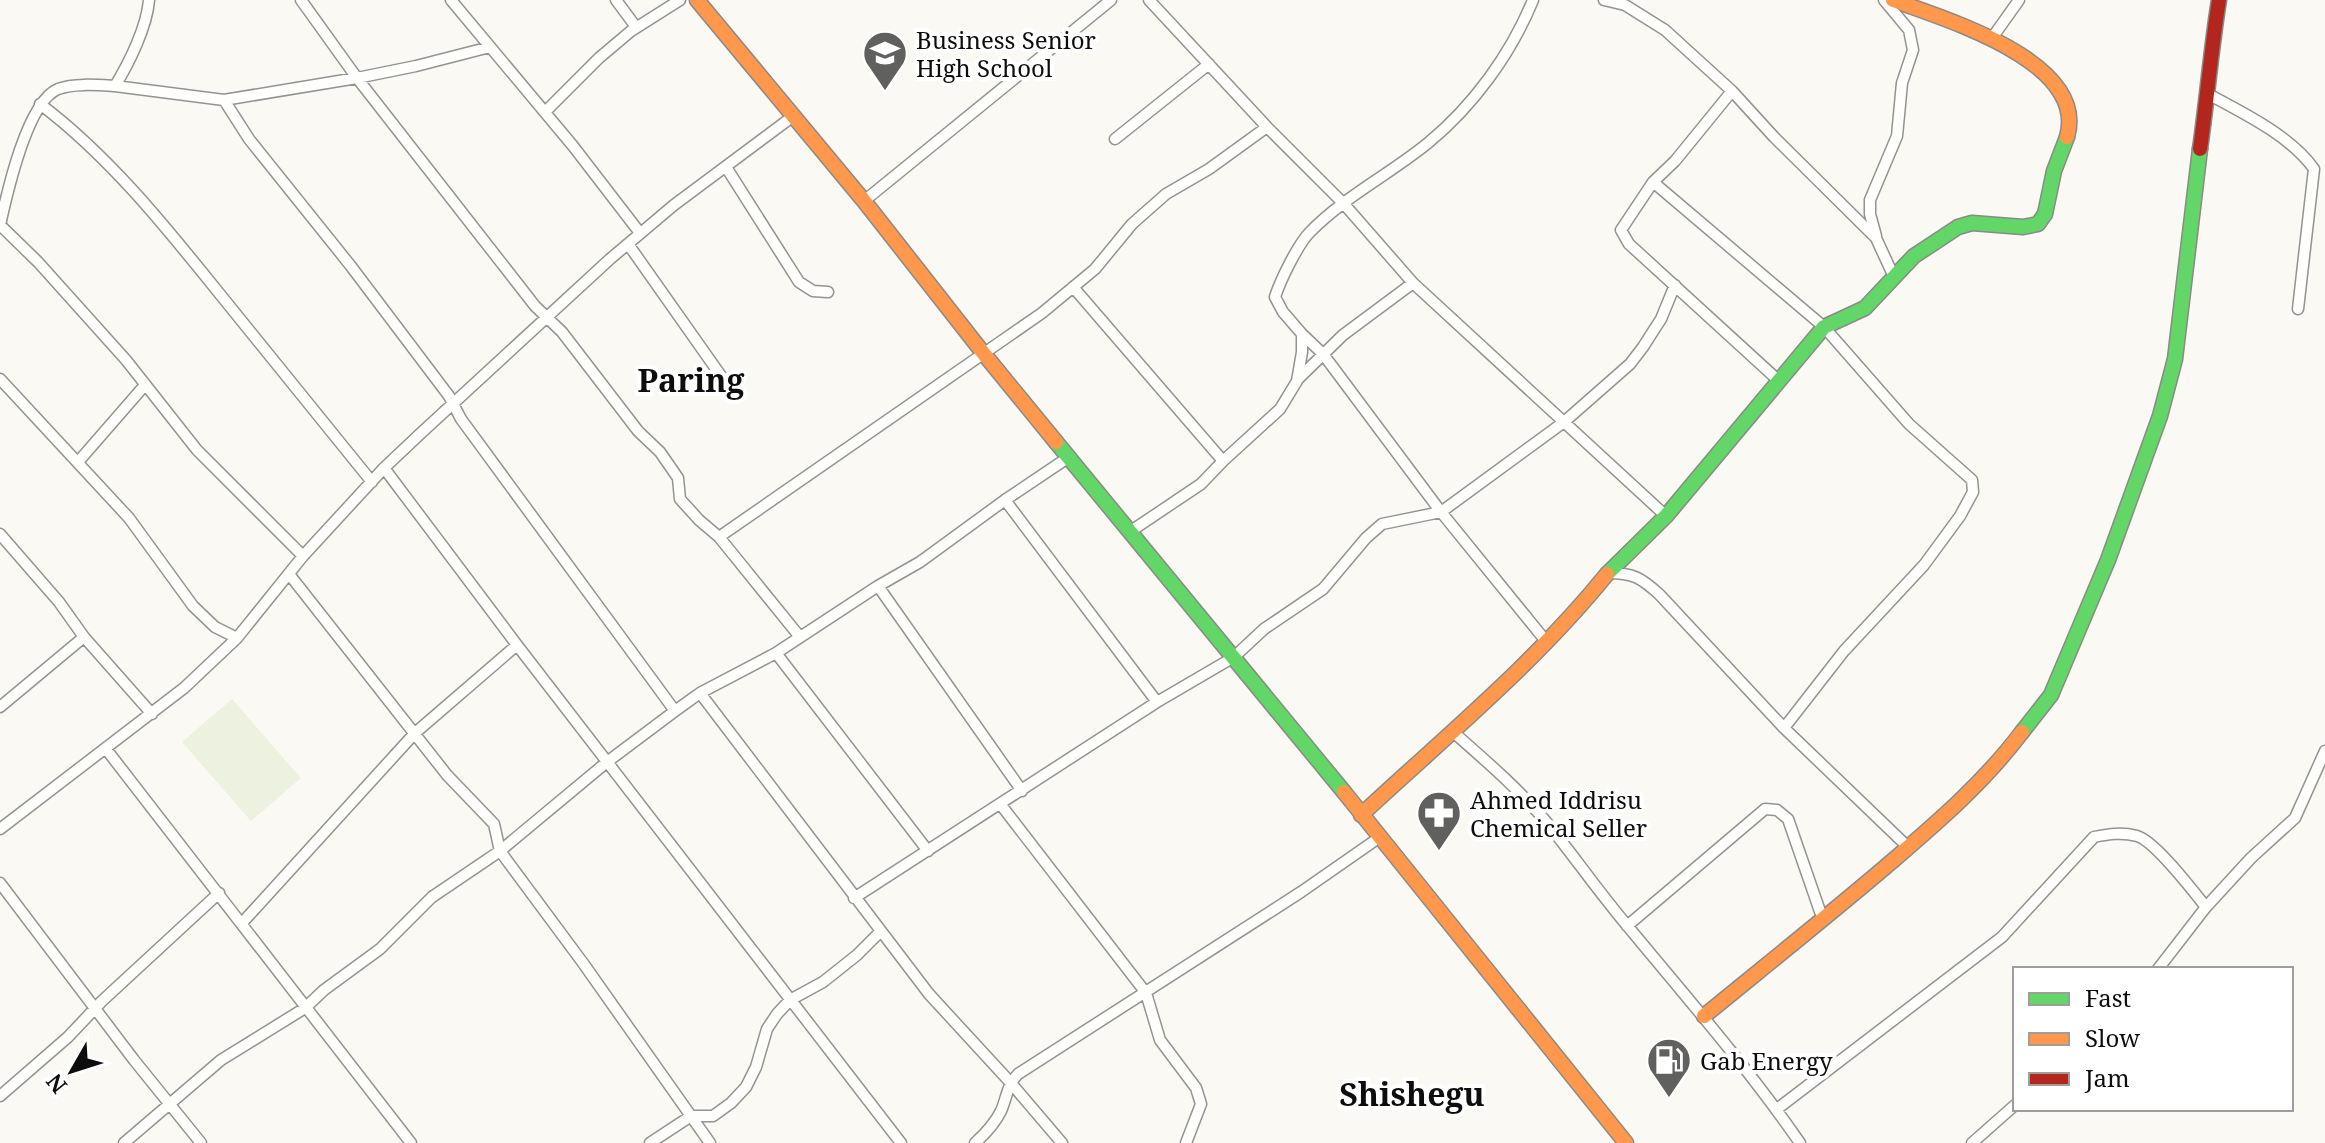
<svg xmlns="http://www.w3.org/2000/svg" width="2325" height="1143" viewBox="0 0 2325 1143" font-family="'Noto Serif',serif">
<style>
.pitch{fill:#ecf2df}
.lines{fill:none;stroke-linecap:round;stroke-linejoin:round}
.street-casing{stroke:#949391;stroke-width:13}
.fast-casing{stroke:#8a8a87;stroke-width:17}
.slow-casing{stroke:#8a8a87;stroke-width:17}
.jam-casing{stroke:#8a8a87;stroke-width:17}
.street{stroke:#fefefd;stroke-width:10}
.fast{stroke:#63d668;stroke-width:14}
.slow{stroke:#ff974d;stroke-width:14}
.jam{stroke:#b3261e;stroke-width:14}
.labels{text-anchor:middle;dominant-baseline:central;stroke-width:8;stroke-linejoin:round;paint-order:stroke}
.poi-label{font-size:24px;fill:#0d0d0d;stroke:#fff;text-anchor:start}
.district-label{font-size:32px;font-weight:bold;fill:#0d0d0d;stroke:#fff}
</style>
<rect width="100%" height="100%" fill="#faf9f3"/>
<path class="pitch" d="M 232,699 L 301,778 L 251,821 L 182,742 Z"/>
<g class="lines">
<g class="street-casing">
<path id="street" d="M 301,0 L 357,78 L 535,306 L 562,332 L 638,431 L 660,452 L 678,478 L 680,499 L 699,520 L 719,537 L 800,637
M 451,0 L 573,146 L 640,233
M 616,0 L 636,27
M 1149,0 L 1267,127 L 1344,204 L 1413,283 L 1666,516
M 1604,0 L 1625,5 L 1665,30 L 1732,91 L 1774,137 L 1876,238 L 1894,277
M 1992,38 L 2019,0
M 115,86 L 224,100 L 357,78 L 416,66 L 490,47
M 1732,91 L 1675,161 L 1653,182 L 1621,230 L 1629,244 L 1779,381
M 2208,94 C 2243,113 2291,136 2314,169 L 2298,309
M 224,100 L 249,139 L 350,265 L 449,396 L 461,419 L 675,711
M 40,104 C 109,156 165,226 219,293 C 270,356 321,419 372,482
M 545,112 L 599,58 L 631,31 L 680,0
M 1115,139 L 1209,64
M 726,167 L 799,282 L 813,291 L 828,292
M 1653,182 L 1824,327 L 1909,424 L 1972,480 L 1973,492 L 1960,516 L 1924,565 L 1844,651 L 1784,728
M 864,201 L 1111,0
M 0,225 L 38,262 L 126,360 L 197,450 L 303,556
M 0,225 C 7,193 27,102 58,89 C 74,83 98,85 115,86 C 129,63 147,27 149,0
M 1876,236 L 1870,214 L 1870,200 L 1897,136 L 1902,83 L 1913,50 L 1909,30 L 1884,0
M 628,244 L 726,383
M 1073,287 L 1223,461
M 1302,334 L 1323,354 L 1441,512 L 1545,640
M 0,379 L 129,518 L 193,606 L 215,627 L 237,638
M 1298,379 L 1343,335 L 1413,283
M 78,462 L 145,385
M 384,468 L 517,645 L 901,1143
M 1005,500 L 1157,702
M 1131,531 L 1201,484 L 1223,461 L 1280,409 L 1297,381 L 1302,352 L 1302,334 L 1283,312 L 1275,297 C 1280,281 1298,244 1310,232 C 1344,197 1390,174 1428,143 C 1473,106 1511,54 1533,0
M 0,534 L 59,602 L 84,637 L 152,714
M 719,537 L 1042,313 L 1095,269 L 1132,224 L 1166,194 L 1209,169 L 1267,127
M 1608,573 C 1634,573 1641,578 1659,594 L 1784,728 L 1909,848
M 289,574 L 447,775 L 494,824 L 500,851 L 583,963 L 710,1143
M 878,586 L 1022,791
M 776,653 L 928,851
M 700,693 L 929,994 L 1010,1082 L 1062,1143
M 0,707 L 84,637
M 1452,731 C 1485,760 1520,790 1548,824 C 1576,859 1601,895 1630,929 C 1688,999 1748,1068 1800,1143
M 106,749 L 411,1143
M 1001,805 L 1146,993 L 1160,1040 L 1196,1088 L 1201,1104 L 1186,1143
M 0,829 L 184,688 L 237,638 L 303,556 L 384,468 L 420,434 L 610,259 L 674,205 L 792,117
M 0,883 L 134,1060 L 201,1143
M 854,898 L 1157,702 L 1234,657 L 1264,629 L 1323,589 L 1366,538 L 1382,524 L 1441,512 L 1564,422 L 1630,364 L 1643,347 L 1661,319 L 1675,285
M 242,923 L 415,733 L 517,645
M 1627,926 L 1765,809 L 1777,810 L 1788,819 L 1823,920
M 2158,969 L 2206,907 L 2251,858 L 2295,818 L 2325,751
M 0,1096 L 68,1037 L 102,1001 L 219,893
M 1777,1109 L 2002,937 L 2094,837 C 2109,834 2122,832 2137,836 C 2155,841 2193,891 2206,907
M 124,1143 L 221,1060 L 305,1008 L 324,990 L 380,949 L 432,897 L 500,851 L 607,762 L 675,711 L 700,693 L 776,653 L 878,586 L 920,562 L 1005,500 L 1069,457
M 650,1143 L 691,1116 L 713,1116 L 731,1103 L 746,1087 L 756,1067 L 767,1029 L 777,1014 L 790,1000 L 823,982 L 857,955 L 880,932
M 975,1143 C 985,1134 995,1123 1001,1111 C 1007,1097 1007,1085 1018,1074 L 1301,892 L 1380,837
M 1972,1143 L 2015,1105"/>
</g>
<g class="fast-casing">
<path id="fast" d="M 1056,442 L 1344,792
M 1607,574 L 1666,516 L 1824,327 L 1865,308 L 1914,256 L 1958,227 L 1972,223 L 2023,227 L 2038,224 L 2045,214 L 2054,171 L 2067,137
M 2022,732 L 2051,695 L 2108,560 L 2160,416 L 2175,359 L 2200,149"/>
</g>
<g class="slow-casing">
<path id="slow" d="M 697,0 L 864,201 L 984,354 L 1056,442
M 1893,0 C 1944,19 2089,61 2067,137
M 1344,792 L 1626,1143
M 1361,815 C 1445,737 1535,663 1607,574
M 1704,1016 C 1764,967 1824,919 1883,869 C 1933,826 1982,785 2022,732"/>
</g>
<g class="jam-casing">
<path id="jam" d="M 2200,149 C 2207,100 2211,50 2219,0"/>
</g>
<use href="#street" class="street"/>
<use href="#fast" class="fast"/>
<use href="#slow" class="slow"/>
<use href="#jam" class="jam"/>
</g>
<defs>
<g id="school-pin" transform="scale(2.3)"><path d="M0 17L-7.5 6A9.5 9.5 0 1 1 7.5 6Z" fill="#60605e" stroke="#fff"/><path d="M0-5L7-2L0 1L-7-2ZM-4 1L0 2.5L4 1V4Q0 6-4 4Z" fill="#fff"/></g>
<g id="pharmacy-pin" transform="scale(2.3)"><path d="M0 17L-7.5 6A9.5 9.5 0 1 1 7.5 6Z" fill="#60605e" stroke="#fff"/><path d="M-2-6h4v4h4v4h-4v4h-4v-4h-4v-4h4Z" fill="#fff"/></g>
<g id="fuel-pin" transform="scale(2.3)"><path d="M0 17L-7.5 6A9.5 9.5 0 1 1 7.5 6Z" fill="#60605e" stroke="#fff"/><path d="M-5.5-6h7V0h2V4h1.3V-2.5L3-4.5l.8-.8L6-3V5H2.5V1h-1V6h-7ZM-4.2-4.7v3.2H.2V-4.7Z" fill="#fff"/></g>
</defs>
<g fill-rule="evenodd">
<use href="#school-pin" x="885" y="53"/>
<use href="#pharmacy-pin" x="1439" y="813"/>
<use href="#fuel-pin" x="1669" y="1060"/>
</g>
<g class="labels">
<g class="poi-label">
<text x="916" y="39">Business Senior<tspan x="916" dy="28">High School</tspan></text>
<text x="1470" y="799">Ahmed Iddrisu<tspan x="1470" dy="28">Chemical Seller</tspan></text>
<text x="1700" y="1060">Gab Energy</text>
</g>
<g class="district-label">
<text x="691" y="379">Paring</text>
<text x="1412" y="1093">Shishegu</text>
</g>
</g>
<rect x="2013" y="967" width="280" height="144" fill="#ffffff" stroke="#9e9e9e" stroke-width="2"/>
<rect x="2029" y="993" width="40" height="12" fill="#63d668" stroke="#9e9e9e" stroke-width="2"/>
<text x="2085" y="1007" font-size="24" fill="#0d0d0d">Fast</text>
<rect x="2029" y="1033" width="40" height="12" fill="#ff974d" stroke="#9e9e9e" stroke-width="2"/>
<text x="2085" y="1047" font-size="24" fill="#0d0d0d">Slow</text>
<rect x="2029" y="1073" width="40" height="12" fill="#b3261e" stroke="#9e9e9e" stroke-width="2"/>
<text x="2085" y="1087" font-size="24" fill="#0d0d0d">Jam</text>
<g transform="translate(72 1071) rotate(231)" stroke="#ffffff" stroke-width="6" paint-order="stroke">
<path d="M0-6L14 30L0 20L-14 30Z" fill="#0d0d0d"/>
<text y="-12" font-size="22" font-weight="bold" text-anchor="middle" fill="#0d0d0d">N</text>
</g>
</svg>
